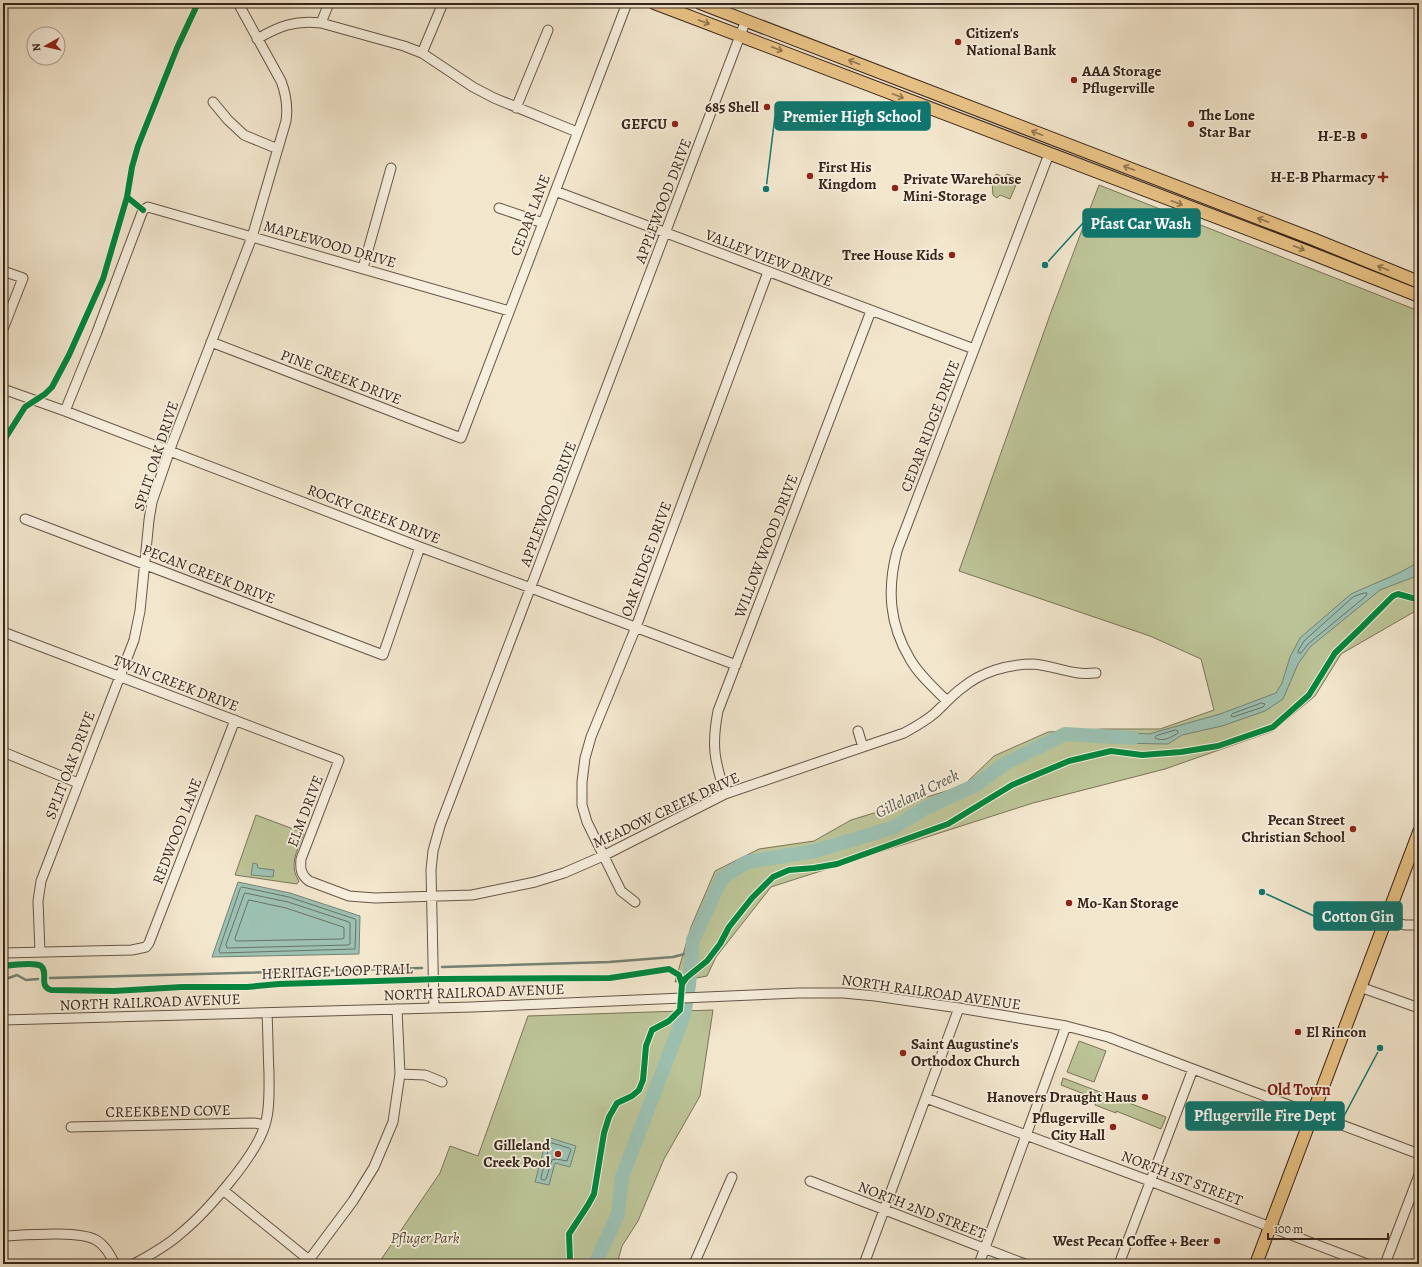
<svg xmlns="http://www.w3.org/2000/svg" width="1422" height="1267" viewBox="0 0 1422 1267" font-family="Alegreya,serif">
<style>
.green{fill:#bcc497;stroke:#7a7459}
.water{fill:#9cc0b1;stroke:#748275}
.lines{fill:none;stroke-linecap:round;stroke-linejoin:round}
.shore{stroke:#6a7266;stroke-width:1}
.stream{stroke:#748275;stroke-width:2.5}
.river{stroke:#9cc0b1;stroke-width:14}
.minor-casing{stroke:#665548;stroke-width:11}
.major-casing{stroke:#37251b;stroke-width:14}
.minor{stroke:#f7efde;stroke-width:9}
.major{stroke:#e9c386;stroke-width:12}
.cycleway-casing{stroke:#f7efde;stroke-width:8}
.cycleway{stroke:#00873e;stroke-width:6}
.oneway{stroke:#907450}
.poi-dot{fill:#8f2418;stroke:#f7efde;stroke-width:1.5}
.labels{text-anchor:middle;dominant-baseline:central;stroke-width:3.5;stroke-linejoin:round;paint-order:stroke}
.poi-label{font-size:15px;font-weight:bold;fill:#37251b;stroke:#f7efde;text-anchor:end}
.street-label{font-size:15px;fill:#37251b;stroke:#f7efde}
.park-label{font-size:15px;font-style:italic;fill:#584d3a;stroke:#f7efde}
.water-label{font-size:16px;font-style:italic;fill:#555448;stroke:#f7efde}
.neighbourhood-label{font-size:16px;font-weight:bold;fill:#7a1f14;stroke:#f7efde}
.leader{fill:none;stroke:#0f766e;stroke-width:1.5}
.callout-dot{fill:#0f766e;stroke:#f7efde;stroke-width:1.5}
.callout{fill:#0f766e;stroke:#0f766e;stroke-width:1.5}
.callout-label{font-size:16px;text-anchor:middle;font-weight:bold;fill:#fff}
</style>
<rect width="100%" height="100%" fill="#f2e6cd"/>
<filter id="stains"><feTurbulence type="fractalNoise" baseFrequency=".005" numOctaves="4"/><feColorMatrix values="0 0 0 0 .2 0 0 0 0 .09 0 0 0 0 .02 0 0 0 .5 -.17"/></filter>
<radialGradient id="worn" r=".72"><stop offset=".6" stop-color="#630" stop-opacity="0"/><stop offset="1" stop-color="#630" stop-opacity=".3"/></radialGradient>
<path class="green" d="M 996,174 L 1004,177 L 1007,174 L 1019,178 L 1010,199 L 1000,195 L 997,198 L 993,195 L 992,182 Z
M 1099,185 L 1419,311 L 1419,609 L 1341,654 L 1315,696 L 1273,731 L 1165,769 L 1033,803 L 771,887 L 716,957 L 707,976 L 675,982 L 691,927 L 715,871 L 759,849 L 814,841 L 851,820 L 963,786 L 994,756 L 1048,732 L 1102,729 L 1160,729 L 1214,710 L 1201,659 L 1150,636 L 959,571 L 1051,312 Z
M 256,815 L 304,833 C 298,849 288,865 299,881 L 297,884 L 235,875 Z
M 713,1010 L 700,1096 L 664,1159 L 638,1221 L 622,1246 L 617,1264 L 378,1264 L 440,1173 L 450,1146 L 478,1156 L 528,1016 Z
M 1079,1041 L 1106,1051 L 1094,1082 L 1067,1072 Z
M 1063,1078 L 1166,1117 L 1161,1129 L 1116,1111 L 1116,1113 L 1095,1105 L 1097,1099 L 1061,1085 Z"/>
<path class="water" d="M 1419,562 L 1419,575 L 1380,590 L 1310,647 L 1298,664 L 1283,699 L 1265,711 L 1222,726 L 1182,735 L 1168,744 L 1111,743 L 1116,732 L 1149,734 L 1220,714 L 1276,693 L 1282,683 L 1290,657 L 1300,638 L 1351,594 L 1399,573 Z
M 253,863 L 257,864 L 258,868 L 274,870 L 273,877 L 251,875 Z
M 238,882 L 290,893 L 360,916 L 359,954 L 212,957 Z
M 547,1137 L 576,1146 L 570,1167 L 555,1163 L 549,1185 L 535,1182 Z"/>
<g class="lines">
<path class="shore" d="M 1364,593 L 1367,593 L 1366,596 L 1308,644 L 1301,653 L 1298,653 L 1298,651 L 1304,641 L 1353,597 Z
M 1262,703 L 1265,704 L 1263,707 L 1233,717 L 1231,716 L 1232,714 Z
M 1176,730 L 1178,731 L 1178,733 C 1170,738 1163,742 1155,738 L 1156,736 Z
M 242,887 L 289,897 L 355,919 L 356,921 L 355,949 L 220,953 L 219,950 L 240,889 Z
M 245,893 L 288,902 L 349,922 L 350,924 L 350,944 L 348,945 L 227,948 L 226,945 Z
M 249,900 L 286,908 L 343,927 L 344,928 L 344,938 L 342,939 L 236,941 L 235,939 Z
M 552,1143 L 569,1148 L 571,1150 L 567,1161 L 556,1159 L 552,1160 L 546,1179 L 544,1180 L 541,1179 L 541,1177 L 550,1144 Z"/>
<path class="stream" d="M 442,967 L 609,962 L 673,957 L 692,952
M 50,978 L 422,968
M 3,980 L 17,975 L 26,980 L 38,979"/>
<path class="river" d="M 595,1264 L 618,1214 L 622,1177 L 684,1015 L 689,985 L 693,940 L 722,878 L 747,862 L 815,851 L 895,827 L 925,808 L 974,786 L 1006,763 L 1065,734 L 1133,738"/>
<g class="minor-casing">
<path id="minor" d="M 321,23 L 329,3
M 257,39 C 279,26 295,20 321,23 L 404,46 L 422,53 L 473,87 L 494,98 L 577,132
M 422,53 L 443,3
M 213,102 L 228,120 L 244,135 L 278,149
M 516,108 L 548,30
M 555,191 L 974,349
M 499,208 L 543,223
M 363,268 L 391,168
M 3,271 L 23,278 L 3,329
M 211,342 L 461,438 L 627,3
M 3,389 L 65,411 L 420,547 L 531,588 L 736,665
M 65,411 L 97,332 L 143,210 L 148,207 L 509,311
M 25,519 L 383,655 L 420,547
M 3,632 L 339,760 L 301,859 C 300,869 301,875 309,881 L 349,896 L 375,898 L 472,895 L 535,882 L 564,873 L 603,856 L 725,794 L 904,733 C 915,727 926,721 935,713 C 944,705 952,695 962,688 C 981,672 1008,664 1033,664 C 1048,665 1063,671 1078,673 C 1084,674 1090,673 1096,673
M 947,701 C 934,688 919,675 910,659 C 889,624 887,589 897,551 L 1049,154
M 858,731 L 863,747
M 3,752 L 78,783
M 725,794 C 715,761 711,747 718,711 L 871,311
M 635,902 L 621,891 L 587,822 L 582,805 L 582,782 L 585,758 L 591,737 L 636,627 L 768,272
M 1386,920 L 1405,925 L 1419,925
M 40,952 L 38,901 L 41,881 L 134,640 L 140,611 L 149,520 L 152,502 L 173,441 L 252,237 L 286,121 C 288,107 286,94 281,81 L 238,3
M 3,953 L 132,950 L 146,947 L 149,943 L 235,720
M 1360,987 L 1419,1008
M 434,1008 L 431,870 L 433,851 L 440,826 L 746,20
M 3,1020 L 472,1007 L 799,993 L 843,993 L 875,996 L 959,1008 L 1066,1026 L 1108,1037 L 1419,1154
M 400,1074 L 425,1075 L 442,1082
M 926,1098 L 1150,1181 L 1367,1264
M 71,1127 L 254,1123 L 265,1125
M 810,1181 L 1025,1264
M 223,1190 L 309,1260
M 3,1236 C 25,1235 79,1230 96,1240 C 105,1245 110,1255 115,1264
M 134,1264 C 150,1255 167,1246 180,1234 C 206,1213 256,1156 265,1125 C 270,1109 269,1090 269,1073 C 268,1053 268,1033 267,1013
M 306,1264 L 353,1201 L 374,1167 L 393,1122 L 400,1074 L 397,1009
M 694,1264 L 732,1177
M 864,1264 L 959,1008
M 979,1264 L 1066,1026
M 1119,1264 L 1193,1069
M 1385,1264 L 1419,1175"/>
</g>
<g class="major-casing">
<path id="major" d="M 654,3 L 1308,252 L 1419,296
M 700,3 L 1313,239 L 1419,282
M 1256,1264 L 1419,832"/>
</g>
<use href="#minor" class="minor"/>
<use href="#major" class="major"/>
<g class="cycleway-casing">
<path id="cycleway" d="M 143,210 L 127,197 L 132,167 L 138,146 L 177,48 L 198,3
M 3,446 L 6,437 L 25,407 L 45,394 L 52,387 L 69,355 L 103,279 L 127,197
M 3,966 C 11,965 35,962 41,966 C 49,973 38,986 51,990 L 114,991 L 182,987 L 247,987 L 279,984 L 440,979 L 610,978 L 669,969 L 679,975 L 682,984
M 568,1264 L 570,1261 L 569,1234 L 588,1205 L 594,1194 L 604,1133 L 609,1117 L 617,1103 L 632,1096 L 639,1090 L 643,1080 L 646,1046 L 652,1030 L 669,1021 L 680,1010 L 682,984 L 686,978 L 707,961 L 720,944 L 729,927 L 752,898 L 773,877 L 789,870 L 814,868 L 837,864 L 948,824 L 1012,785 L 1069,761 L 1111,751 L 1142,755 L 1181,752 L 1218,746 L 1273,727 L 1309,695 L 1335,653 L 1360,629 L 1393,596 L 1398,594 L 1416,599 L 1419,599"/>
</g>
<use href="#cycleway" class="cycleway"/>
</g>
<defs><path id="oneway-shaft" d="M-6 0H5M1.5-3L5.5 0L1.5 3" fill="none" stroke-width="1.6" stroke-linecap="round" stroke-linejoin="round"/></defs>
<g class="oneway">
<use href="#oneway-shaft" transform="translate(704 22) rotate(20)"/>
<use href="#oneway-shaft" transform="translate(777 49) rotate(21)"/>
<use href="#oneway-shaft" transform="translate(854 62) rotate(-159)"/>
<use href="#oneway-shaft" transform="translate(898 96) rotate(21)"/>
<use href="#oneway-shaft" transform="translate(1037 133) rotate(-159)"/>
<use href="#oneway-shaft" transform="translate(1129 168) rotate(-159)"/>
<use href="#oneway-shaft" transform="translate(1177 203) rotate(21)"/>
<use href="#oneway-shaft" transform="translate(1263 220) rotate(-159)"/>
<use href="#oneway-shaft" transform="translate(1299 248) rotate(21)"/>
<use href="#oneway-shaft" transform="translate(1383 268) rotate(-158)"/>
</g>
<g class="poi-dot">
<circle cx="958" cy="42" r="4"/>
<circle cx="1074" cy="80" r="4"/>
<circle cx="767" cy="107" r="4"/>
<circle cx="675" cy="124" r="4"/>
<circle cx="1191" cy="124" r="4"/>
<circle cx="1364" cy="136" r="4"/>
<circle cx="810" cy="176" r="4"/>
<path d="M1381 171h4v4h4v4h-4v4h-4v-4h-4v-4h4z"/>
<circle cx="895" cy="188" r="4"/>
<circle cx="952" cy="255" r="4"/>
<circle cx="1353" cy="829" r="4"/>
<circle cx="1069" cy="903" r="4"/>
<circle cx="1298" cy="1032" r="4"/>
<circle cx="903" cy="1053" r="4"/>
<circle cx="1145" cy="1097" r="4"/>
<circle cx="1113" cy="1127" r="4"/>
<circle cx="558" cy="1154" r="4"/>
<circle cx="1217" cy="1241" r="4"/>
</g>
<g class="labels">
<g class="poi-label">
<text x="966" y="33" text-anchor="start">Citizen's<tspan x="966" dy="17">National Bank</tspan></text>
<text x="1082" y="71" text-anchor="start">AAA Storage<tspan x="1082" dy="17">Pflugerville</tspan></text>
<text x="759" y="107">685 Shell</text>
<text x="1199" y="115" text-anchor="start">The Lone<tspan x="1199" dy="17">Star Bar</tspan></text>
<text x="667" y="124">GEFCU</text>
<text x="1356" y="136">H-E-B</text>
<text x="818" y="167" text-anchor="start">First His<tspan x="818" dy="17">Kingdom</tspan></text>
<text x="1375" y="177">H-E-B Pharmacy</text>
<text x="903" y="179" text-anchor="start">Private Warehouse<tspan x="903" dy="17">Mini-Storage</tspan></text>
<text x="944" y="255">Tree House Kids</text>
<text x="1345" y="820">Pecan Street<tspan x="1345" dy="17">Christian School</tspan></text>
<text x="1077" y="903" text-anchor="start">Mo-Kan Storage</text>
<text x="1306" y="1032" text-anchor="start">El Rincon</text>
<text x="911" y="1044" text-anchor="start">Saint Augustine's<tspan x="911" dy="17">Orthodox Church</tspan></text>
<text x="1137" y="1097">Hanovers Draught Haus</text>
<text x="1105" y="1118">Pflugerville<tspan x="1105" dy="17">City Hall</tspan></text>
<text x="550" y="1145">Gilleland<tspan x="550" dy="17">Creek Pool</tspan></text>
<text x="1209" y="1241">West Pecan Coffee + Beer</text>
</g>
<g class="street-label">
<text transform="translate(663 201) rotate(-69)">APPLEWOOD DRIVE</text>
<text transform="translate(530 215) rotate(-69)">CEDAR LANE</text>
<text transform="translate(330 244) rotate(16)">MAPLEWOOD DRIVE</text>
<text transform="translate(769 258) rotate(21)">VALLEY VIEW DRIVE</text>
<text transform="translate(341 377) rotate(21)">PINE CREEK DRIVE</text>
<text transform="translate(930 426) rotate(-69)">CEDAR RIDGE DRIVE</text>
<text transform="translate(156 456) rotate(-72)">SPLIT OAK DRIVE</text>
<text transform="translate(548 504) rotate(-69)">APPLEWOOD DRIVE</text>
<text transform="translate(374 514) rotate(21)">ROCKY CREEK DRIVE</text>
<text transform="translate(766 546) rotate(-69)">WILLOW WOOD DRIVE</text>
<text transform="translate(646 559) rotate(-70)">OAK RIDGE DRIVE</text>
<text transform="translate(209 574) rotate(21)">PECAN CREEK DRIVE</text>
<text transform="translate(176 683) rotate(21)">TWIN CREEK DRIVE</text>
<text transform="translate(70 765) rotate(-69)">SPLIT OAK DRIVE</text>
<text transform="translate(666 810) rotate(-25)">MEADOW CREEK DRIVE</text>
<text transform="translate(305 811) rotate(-69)">ELM DRIVE</text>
<text transform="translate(177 831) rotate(-69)">REDWOOD LANE</text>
<text transform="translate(337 971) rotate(-2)">HERITAGE LOOP TRAIL</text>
<text transform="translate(474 992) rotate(-2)">NORTH RAILROAD AVENUE</text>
<text transform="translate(931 992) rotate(8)">NORTH RAILROAD AVENUE</text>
<text transform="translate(150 1002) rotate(-2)">NORTH RAILROAD AVENUE</text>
<text transform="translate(168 1111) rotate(-1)">CREEKBEND COVE</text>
<text transform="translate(1182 1178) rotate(21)">NORTH 1ST STREET</text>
<text transform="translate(922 1210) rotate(21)">NORTH 2ND STREET</text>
</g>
<g class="park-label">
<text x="425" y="1238">Pfluger Park</text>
</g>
<g class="water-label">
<text transform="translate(917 794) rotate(-26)">Gilleland Creek</text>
</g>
<g class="neighbourhood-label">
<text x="1299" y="1090">Old Town</text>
</g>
</g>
<path class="leader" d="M766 189L775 116M1045 265L1083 223M1262 892L1314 916M1380 1048L1344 1116"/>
<g class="callout-dot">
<circle cx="766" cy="189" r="4"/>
<circle cx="1045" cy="265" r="4"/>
<circle cx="1262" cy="892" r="4"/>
<circle cx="1380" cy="1048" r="4"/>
</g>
<g class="callout">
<rect x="775" y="102" width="155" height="28" rx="4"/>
<rect x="1083" y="209" width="117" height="28" rx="4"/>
<rect x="1314" y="902" width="88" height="28" rx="4"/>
<rect x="1186" y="1102" width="158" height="28" rx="4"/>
</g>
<g class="callout-label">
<text x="852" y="122">Premier High School</text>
<text x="1141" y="229">Pfast Car Wash</text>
<text x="1358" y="922">Cotton Gin</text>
<text x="1265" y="1121">Pflugerville Fire Dept</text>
</g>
<rect width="1422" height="1267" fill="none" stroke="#f2e6cd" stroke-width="16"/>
<rect x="4" y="4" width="1414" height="1259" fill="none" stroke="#37251b" stroke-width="2"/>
<rect x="8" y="8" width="1406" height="1251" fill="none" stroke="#37251b"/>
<g transform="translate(46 46) rotate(262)"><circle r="19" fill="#f7efde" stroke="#aa9e90"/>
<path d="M0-3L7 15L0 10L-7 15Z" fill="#8f2418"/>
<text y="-6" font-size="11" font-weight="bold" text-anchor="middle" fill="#37251b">N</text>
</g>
<path d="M1268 1233v6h120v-6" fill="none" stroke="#37251b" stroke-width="2"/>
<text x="1274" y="1233" font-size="12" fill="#37251b" stroke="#f7efde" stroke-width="3" paint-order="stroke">100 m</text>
<rect width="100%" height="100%" filter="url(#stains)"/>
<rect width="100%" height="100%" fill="url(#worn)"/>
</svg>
